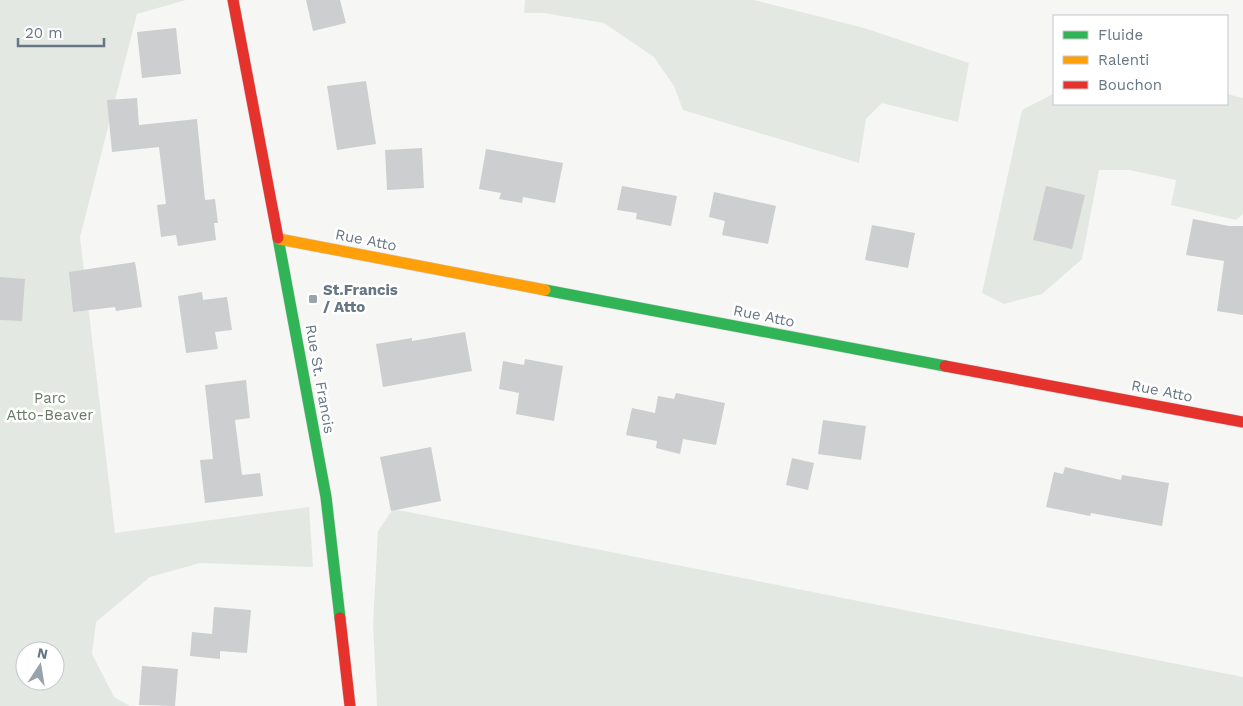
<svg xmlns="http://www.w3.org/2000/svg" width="1243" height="706" viewBox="0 0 1243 706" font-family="'Work Sans',sans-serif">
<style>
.green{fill:#e4e8e2;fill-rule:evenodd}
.building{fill:#cdcecf}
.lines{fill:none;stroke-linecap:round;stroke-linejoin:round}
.fast-casing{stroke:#d3d4d5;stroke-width:12}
.slow-casing{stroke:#d3d4d5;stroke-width:12}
.jam-casing{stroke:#d3d4d5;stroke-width:12}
.fast{stroke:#30b455;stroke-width:11}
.slow{stroke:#ff9f0a;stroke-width:11}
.jam{stroke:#e5322d;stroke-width:11}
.poi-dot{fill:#98a3ab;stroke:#fff;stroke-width:2}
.labels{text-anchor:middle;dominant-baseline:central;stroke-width:5;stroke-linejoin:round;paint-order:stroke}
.street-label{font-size:15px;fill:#667684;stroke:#fff}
.poi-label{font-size:15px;font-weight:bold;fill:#667684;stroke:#fff;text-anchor:start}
.park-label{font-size:15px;fill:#687c65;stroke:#fff}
</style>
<rect width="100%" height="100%" fill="#f6f6f4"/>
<path class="green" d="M 0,0 L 186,0 L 137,14 L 80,237 L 115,533 L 309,507 L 313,567 L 200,563 L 150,577 L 96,622 L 92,654 L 114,697 L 130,706 L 0,706 ZM 25,651 L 55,651 L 55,681 L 25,681 Z
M 525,0 L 754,0 L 864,28 L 969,63 L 958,122 L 882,103 L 866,119 L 859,163 L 683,110 L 674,86 L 654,57 L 604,23 L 544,13 L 524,13 Z
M 1054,92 L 1054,104 L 1227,104 L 1227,94 L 1243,98 L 1243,214 L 1236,220 L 1171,205 L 1176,180 L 1129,170 L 1099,170 L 1082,259 L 1042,294 L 1004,304 L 982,293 L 1022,110 L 1053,94 Z
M 393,509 L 1243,677 L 1243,706 L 377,706 L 373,624 L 378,531 Z"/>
<path class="building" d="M 306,0 L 340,0 L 346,23 L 313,31 Z
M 176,28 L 181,74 L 142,78 L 137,32 Z
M 366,81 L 376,144 L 337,150 L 327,86 Z
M 137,98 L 139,125 L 197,119 L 205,200 L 215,199 L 218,223 L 214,223 L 216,240 L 178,246 L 176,235 L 161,237 L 157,205 L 166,204 L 159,147 L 112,152 L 107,100 Z
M 422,148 L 424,188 L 387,190 L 385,150 Z
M 486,149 L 563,163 L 555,203 L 523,197 L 522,203 L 499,199 L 501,193 L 479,189 Z
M 622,186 L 677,196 L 671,226 L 636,219 L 637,213 L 617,210 Z
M 1046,186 L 1085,195 L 1072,249 L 1033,240 Z
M 714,192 L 776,206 L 768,244 L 722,235 L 725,221 L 709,217 Z
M 1193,219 L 1229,226 L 1243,226 L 1243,315 L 1217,311 L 1224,261 L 1186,255 Z
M 872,225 L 915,233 L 908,268 L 865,260 Z
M 135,262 L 142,307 L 116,311 L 115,307 L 73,312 L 69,272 Z
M 0,277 L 25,279 L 22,321 L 0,320 Z
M 202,292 L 203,300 L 227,297 L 232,330 L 215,332 L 218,349 L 186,353 L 178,296 Z
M 465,332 L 472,371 L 383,387 L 376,344 L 412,338 L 412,341 Z
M 525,359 L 563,366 L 554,421 L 516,414 L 519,393 L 499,389 L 503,361 L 524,365 Z
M 246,380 L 250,418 L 235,420 L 242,475 L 260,473 L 263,496 L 205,503 L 200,460 L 213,459 L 205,385 Z
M 676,393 L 725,403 L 716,445 L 683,439 L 680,454 L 656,448 L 657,441 L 626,435 L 632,408 L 655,413 L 658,396 L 674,399 Z
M 823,420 L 866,426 L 861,460 L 818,454 Z
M 431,447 L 441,501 L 391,511 L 380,457 Z
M 792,458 L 814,463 L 808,490 L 786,485 Z
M 1065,467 L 1121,480 L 1122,475 L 1169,483 L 1162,526 L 1091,513 L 1090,516 L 1046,507 L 1054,472 L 1063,474 Z
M 214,607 L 251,610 L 247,653 L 220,651 L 220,659 L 190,656 L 192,632 L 212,634 Z
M 142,666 L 178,669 L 175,706 L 139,705 Z"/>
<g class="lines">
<g class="fast-casing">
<path id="fast" d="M 278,238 L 326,497 L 340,618
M 545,290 L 945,366"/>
</g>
<g class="slow-casing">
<path id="slow" d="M 279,239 L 545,290"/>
</g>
<g class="jam-casing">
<path id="jam" d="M 233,0 L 278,238
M 945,366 L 1243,422
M 340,618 L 350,706"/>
</g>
<use href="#fast" class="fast"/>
<use href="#slow" class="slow"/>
<use href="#jam" class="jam"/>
</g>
<rect class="poi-dot" x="308" y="294" width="10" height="10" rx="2.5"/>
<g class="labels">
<g class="street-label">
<text transform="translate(366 240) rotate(11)">Rue Atto</text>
<text transform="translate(764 316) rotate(11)">Rue Atto</text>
<text transform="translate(320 379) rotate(80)">Rue St. Francis</text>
<text transform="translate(1162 391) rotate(11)">Rue Atto</text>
</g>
<g class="poi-label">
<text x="323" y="290">St.Francis<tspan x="323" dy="17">/ Atto</tspan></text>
</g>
<g class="park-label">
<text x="50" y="398">Parc<tspan x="50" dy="17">Atto-Beaver</tspan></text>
</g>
</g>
<rect x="1053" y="15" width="175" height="90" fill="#ffffff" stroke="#c2c8ce"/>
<rect x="1063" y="31" width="25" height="8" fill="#30b455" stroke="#c2c8ce"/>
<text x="1098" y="40" font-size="15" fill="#667684">Fluide</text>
<rect x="1063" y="56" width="25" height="8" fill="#ff9f0a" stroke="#c2c8ce"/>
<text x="1098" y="65" font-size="15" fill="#667684">Ralenti</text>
<rect x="1063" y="81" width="25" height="8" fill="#e5322d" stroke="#c2c8ce"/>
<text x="1098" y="90" font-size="15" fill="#667684">Bouchon</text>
<g transform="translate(40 666) rotate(12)"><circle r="24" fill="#ffffff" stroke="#c2c8ce"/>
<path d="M0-4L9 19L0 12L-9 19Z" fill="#98a3ab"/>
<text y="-8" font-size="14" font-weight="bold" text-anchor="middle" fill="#667684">N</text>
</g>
<path d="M18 38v8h86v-8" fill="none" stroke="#667684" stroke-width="2.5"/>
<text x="25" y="38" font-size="15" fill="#667684" stroke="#ffffff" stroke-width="4" paint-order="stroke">20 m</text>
</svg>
